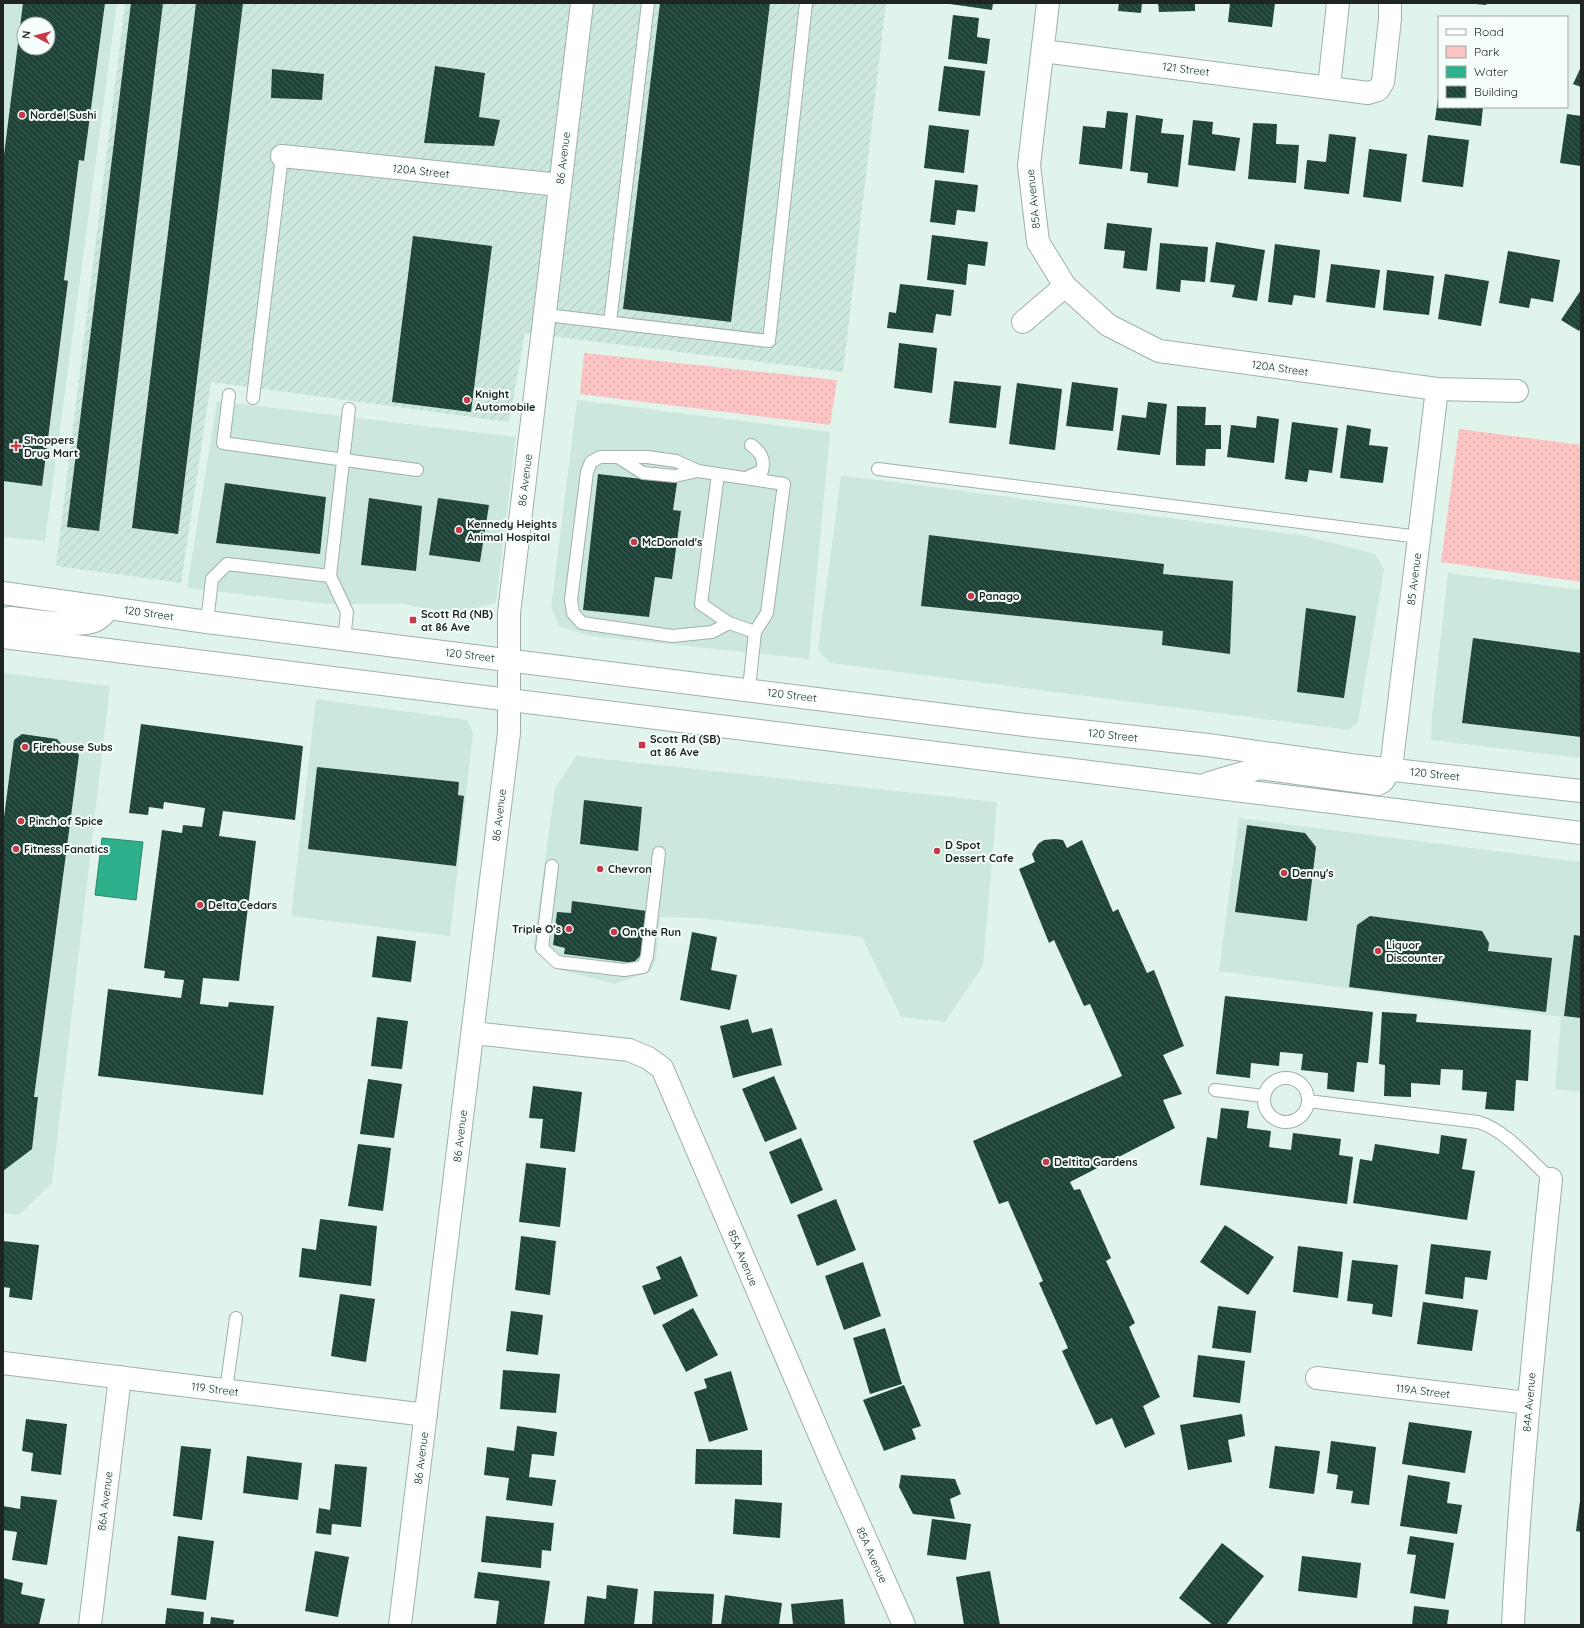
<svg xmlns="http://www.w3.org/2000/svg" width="1584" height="1628" viewBox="0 0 1584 1628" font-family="Quicksand,sans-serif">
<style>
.built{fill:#cce8dd;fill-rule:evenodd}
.industrial{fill:url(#industrial-furrows)}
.green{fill:url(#green-dots)}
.water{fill:#2fb08c;stroke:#2a866c}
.building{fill:url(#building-back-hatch);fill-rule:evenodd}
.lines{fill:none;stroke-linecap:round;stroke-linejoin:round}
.lane-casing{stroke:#9eb0a9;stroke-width:14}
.street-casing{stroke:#9eb0a9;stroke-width:24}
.secondary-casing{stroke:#9eb0a9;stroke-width:24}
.lane{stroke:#fff;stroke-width:12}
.street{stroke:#fff;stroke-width:22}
.secondary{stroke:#fff;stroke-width:22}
.poi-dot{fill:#c83848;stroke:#f6fefb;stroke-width:1.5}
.labels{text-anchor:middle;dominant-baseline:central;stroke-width:4;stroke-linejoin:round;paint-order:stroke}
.street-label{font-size:11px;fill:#1d2422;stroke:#f6fefb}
.poi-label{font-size:11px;font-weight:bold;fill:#1d2422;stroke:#f6fefb;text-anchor:start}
</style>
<defs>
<pattern id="industrial-furrows" width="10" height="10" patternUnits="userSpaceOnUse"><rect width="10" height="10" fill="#cce8dd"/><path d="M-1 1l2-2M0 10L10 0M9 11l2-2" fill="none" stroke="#afc7bd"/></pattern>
<pattern id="green-dots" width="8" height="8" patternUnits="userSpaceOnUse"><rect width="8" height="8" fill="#fcc4c3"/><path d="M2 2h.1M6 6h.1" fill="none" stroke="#d8a8a7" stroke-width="1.8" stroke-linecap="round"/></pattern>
<pattern id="building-back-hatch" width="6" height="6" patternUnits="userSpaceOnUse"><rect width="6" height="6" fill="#1e4438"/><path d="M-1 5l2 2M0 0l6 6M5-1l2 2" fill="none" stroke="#3d5c53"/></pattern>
</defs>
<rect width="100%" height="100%" fill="#e1f4ec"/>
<path class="built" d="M 3,3 L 117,3 L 45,541 L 3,537 ZM 24,24 L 48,24 L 48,48 L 24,48 Z
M 577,400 L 830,432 L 809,659 L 591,636 L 560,627 L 551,607 Z
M 217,401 L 516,437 L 496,603 L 456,613 L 401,604 L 327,604 L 187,588 Z
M 841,476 L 895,482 L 1306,536 L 1375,554 L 1384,569 L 1358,722 L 1349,730 L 830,663 L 818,650 Z
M 1448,573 L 1581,590 L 1581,758 L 1431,740 L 1432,715 Z
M 3,673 L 110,686 L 52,1183 L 19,1215 L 3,1213 Z
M 316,699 L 467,720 L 473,733 L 450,936 L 291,916 Z
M 576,756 L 997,802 L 983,966 L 945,1022 L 901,1017 L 862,937 L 699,918 L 660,917 L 656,960 L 650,972 L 614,984 L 560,970 L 533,948 L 555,788 Z
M 1239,818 L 1581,862 L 1581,1092 L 1555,1089 L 1561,1017 L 1219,971 Z"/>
<path class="industrial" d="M 125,3 L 886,3 L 843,372 L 525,333 L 509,422 L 211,382 L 181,583 L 56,566 Z"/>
<path class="green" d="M 584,353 L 837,380 L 830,425 L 580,394 Z
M 1459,429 L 1581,445 L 1581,582 L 1441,562 Z"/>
<path class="water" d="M 102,838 L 143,842 L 136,900 L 95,895 Z"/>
<path class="building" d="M 23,3 L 105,3 L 84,161 L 79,160 L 64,280 L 68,281 L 42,486 L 3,481 L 3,163 ZM 24,24 L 48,24 L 48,48 L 24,48 Z
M 131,3 L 163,3 L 99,531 L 67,527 Z
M 196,3 L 243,3 L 178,534 L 132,528 Z
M 660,3 L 770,3 L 731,322 L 623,309 Z
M 950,3 L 993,3 L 992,10 L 950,4 Z
M 1119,3 L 1142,3 L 1141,13 L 1118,11 Z
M 1158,3 L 1195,3 L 1195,11 L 1159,12 Z
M 1230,3 L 1275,3 L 1272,27 L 1228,22 Z
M 1476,3 L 1487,3 L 1486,5 L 1476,4 Z
M 953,15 L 979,18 L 977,37 L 990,39 L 987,64 L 948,59 Z
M 435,66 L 485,73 L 479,117 L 500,120 L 494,146 L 424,143 Z
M 944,66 L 985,71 L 980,116 L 938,111 Z
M 1581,67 L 1581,87 L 1573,84 Z
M 272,69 L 324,74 L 322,100 L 271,98 Z
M 1438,98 L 1439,107 L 1483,107 L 1481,126 L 1435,120 Z
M 1107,111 L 1128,113 L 1122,169 L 1079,164 L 1083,126 L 1105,128 Z
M 1567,114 L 1581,116 L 1581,166 L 1560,163 Z
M 1136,115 L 1163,119 L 1161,133 L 1184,135 L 1178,187 L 1147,183 L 1148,173 L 1130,171 Z
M 1193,120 L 1213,122 L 1212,134 L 1240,138 L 1235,171 L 1188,165 Z
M 1253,123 L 1277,124 L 1276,144 L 1299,145 L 1296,183 L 1248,179 Z
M 929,125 L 969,130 L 964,173 L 924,168 Z
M 1329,134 L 1356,137 L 1349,194 L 1304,189 L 1307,160 L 1326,162 Z
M 1428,135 L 1469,140 L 1463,187 L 1422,182 Z
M 1369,149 L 1407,154 L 1401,202 L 1363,197 Z
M 935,180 L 978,185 L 975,212 L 957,210 L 955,225 L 930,222 Z
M 1107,223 L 1152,228 L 1147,271 L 1123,268 L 1125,251 L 1104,249 Z
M 932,235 L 988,242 L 985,266 L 968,264 L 966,285 L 927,280 Z
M 413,236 L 492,246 L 471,412 L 392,402 Z
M 1216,242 L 1265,250 L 1257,301 L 1232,297 L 1235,285 L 1210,282 Z
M 1160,243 L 1208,247 L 1205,282 L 1181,280 L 1180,292 L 1156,289 Z
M 1275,244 L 1320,250 L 1315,298 L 1294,295 L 1292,305 L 1268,302 Z
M 1508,251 L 1560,260 L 1553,302 L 1531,298 L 1529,308 L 1499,303 Z
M 1331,264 L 1380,270 L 1375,308 L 1326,302 Z
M 1387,270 L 1434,276 L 1429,315 L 1383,310 Z
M 1445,274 L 1489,281 L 1481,326 L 1438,319 Z
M 900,284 L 954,290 L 951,316 L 936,314 L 933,333 L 887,328 L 889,312 L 896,313 Z
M 1581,290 L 1581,328 L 1579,331 L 1561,320 Z
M 899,343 L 937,348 L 932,393 L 894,388 Z
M 954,381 L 1001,386 L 996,428 L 949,423 Z
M 1072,382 L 1118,388 L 1113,431 L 1066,426 Z
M 1017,383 L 1062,389 L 1055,450 L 1009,444 Z
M 1148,402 L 1167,404 L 1160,455 L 1117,450 L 1122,415 L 1146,418 Z
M 1177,406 L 1206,407 L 1205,425 L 1221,425 L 1221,449 L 1206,449 L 1205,466 L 1176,465 Z
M 1257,416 L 1279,419 L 1274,463 L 1227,457 L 1231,425 L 1256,428 Z
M 1292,422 L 1338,428 L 1332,473 L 1309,470 L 1307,482 L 1285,479 Z
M 1347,425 L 1371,429 L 1369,445 L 1388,447 L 1383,483 L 1340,478 Z
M 598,474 L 677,483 L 673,510 L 681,511 L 672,579 L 655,577 L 649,617 L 583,610 Z
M 225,483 L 326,497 L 320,554 L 216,543 Z
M 369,498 L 422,506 L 416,571 L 361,565 Z
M 438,498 L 489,505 L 480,562 L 429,555 Z
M 929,535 L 1164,564 L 1163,574 L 1233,581 L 1230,654 L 1162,645 L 1163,631 L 921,606 Z
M 1306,608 L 1356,616 L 1344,698 L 1297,692 Z
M 1473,638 L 1581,653 L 1581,737 L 1462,723 Z
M 141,724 L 303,746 L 295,820 L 223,811 L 219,836 L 256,841 L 239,981 L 203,978 L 200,1004 L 228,1007 L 229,1002 L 274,1006 L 263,1095 L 98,1076 L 108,989 L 181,998 L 184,980 L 164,978 L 165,971 L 144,968 L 162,830 L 182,833 L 183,825 L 202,827 L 205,808 L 164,802 L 163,809 L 149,807 L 148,815 L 129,813 Z
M 22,734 L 57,739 L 64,747 L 74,748 L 79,755 L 34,1097 L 38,1097 L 32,1149 L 3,1171 L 3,825 L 14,740 Z
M 317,767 L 459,782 L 458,795 L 464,796 L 456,866 L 308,849 Z
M 584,800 L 642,807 L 638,851 L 580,844 Z
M 1247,825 L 1305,833 L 1316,847 L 1307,921 L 1235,912 Z
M 1055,839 L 1063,840 L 1067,848 L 1082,840 L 1113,912 L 1118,909 L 1147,973 L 1154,970 L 1184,1046 L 1163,1055 L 1182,1094 L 1163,1100 L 1175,1128 L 1070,1182 L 1074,1190 L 1080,1189 L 1111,1258 L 1106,1261 L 1135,1323 L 1129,1327 L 1160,1397 L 1143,1406 L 1155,1434 L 1125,1448 L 1112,1418 L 1096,1425 L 1062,1351 L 1068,1348 L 1039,1283 L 1043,1281 L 1008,1201 L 999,1204 L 973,1141 L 1122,1076 L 1090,1004 L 1084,1006 L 1054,940 L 1049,943 L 1019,869 L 1035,862 L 1032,854 L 1038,844 L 1044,840 Z
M 572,901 L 647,911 L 642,954 L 633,963 L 564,954 L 565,948 L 553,945 L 557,912 L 571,913 Z
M 1370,916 L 1482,931 L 1489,943 L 1488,951 L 1552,958 L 1546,1012 L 1349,987 L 1357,925 Z
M 692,932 L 717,937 L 711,970 L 737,975 L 730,1010 L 680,1000 Z
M 1574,935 L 1581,936 L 1581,1018 L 1564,1016 Z
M 377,936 L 416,941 L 411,982 L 372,977 Z
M 1225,996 L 1373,1012 L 1368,1063 L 1357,1062 L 1354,1092 L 1327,1089 L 1328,1073 L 1301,1070 L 1303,1054 L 1280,1052 L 1279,1066 L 1251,1063 L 1250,1078 L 1216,1074 Z
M 1382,1012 L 1417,1014 L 1416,1022 L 1531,1030 L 1528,1081 L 1516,1080 L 1514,1111 L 1485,1109 L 1487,1092 L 1462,1090 L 1463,1070 L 1441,1069 L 1440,1085 L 1411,1083 L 1411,1097 L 1384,1096 L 1385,1065 L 1379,1064 Z
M 377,1017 L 408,1021 L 402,1069 L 371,1066 Z
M 748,1019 L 752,1033 L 772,1028 L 782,1065 L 733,1078 L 720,1026 Z
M 774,1076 L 797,1129 L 765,1142 L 742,1089 Z
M 368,1079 L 402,1084 L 394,1138 L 360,1134 Z
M 533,1086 L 582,1092 L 575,1152 L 540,1148 L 543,1119 L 529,1118 Z
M 1221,1108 L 1249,1111 L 1247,1128 L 1271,1131 L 1269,1147 L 1291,1150 L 1293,1133 L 1341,1139 L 1339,1155 L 1353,1157 L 1347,1204 L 1200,1185 L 1207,1137 L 1217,1139 Z
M 1441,1135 L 1467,1139 L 1462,1169 L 1475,1171 L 1467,1220 L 1353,1203 L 1360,1159 L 1372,1161 L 1375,1144 L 1439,1154 Z
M 801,1138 L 823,1190 L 791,1204 L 769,1152 Z
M 358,1144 L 391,1148 L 383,1211 L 348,1206 Z
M 526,1163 L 566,1168 L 560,1227 L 519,1222 Z
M 836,1199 L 856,1250 L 817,1266 L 797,1215 Z
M 320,1219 L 377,1226 L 371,1286 L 299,1277 L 302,1248 L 316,1250 Z
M 1225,1225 L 1274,1257 L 1248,1295 L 1200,1262 Z
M 521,1236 L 556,1241 L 550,1295 L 515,1290 Z
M 3,1241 L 39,1245 L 32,1300 L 9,1297 L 10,1288 L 3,1287 Z
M 1431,1244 L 1491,1251 L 1487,1280 L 1465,1277 L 1463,1299 L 1425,1294 Z
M 1298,1246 L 1343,1252 L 1338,1298 L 1293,1292 Z
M 681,1256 L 698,1296 L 654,1315 L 642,1286 L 661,1279 L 656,1267 Z
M 1352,1260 L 1398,1265 L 1392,1317 L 1372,1314 L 1373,1304 L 1347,1301 Z
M 863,1262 L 881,1316 L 844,1330 L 825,1276 Z
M 340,1294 L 375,1299 L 366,1362 L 331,1356 Z
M 1423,1302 L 1478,1310 L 1472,1351 L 1417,1344 Z
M 1218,1306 L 1256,1311 L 1251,1353 L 1212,1348 Z
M 693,1308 L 718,1355 L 686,1372 L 662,1325 Z
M 511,1311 L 543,1315 L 538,1355 L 506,1351 Z
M 885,1328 L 902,1384 L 870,1394 L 853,1338 Z
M 1198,1355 L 1245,1361 L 1240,1403 L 1193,1397 Z
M 503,1370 L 560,1374 L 556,1413 L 500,1409 Z
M 731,1371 L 748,1430 L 709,1442 L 694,1392 L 707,1388 L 704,1379 Z
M 904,1385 L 921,1426 L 912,1429 L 916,1439 L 884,1451 L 863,1400 Z
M 1242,1414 L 1245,1436 L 1228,1440 L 1232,1462 L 1188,1470 L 1180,1425 Z
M 26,1419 L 67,1424 L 61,1475 L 31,1471 L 33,1453 L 22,1451 Z
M 1409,1422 L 1472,1431 L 1465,1473 L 1402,1464 Z
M 517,1426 L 557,1432 L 554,1456 L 532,1454 L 529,1477 L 556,1480 L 552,1506 L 506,1500 L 509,1478 L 484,1475 L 487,1447 L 514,1451 Z
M 1331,1441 L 1376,1447 L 1369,1505 L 1351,1503 L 1353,1491 L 1336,1489 L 1338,1475 L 1327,1473 Z
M 181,1446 L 211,1449 L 202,1520 L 173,1516 Z
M 1275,1446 L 1320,1451 L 1314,1494 L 1269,1488 Z
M 696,1449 L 762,1450 L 762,1485 L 695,1484 Z
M 247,1456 L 302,1463 L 298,1500 L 243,1493 Z
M 335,1464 L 367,1467 L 361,1527 L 332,1524 L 331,1535 L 316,1533 L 319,1508 L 330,1510 Z
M 901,1475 L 955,1479 L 961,1494 L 950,1499 L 955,1519 L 913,1514 L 899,1487 Z
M 1408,1475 L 1450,1482 L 1447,1503 L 1462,1505 L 1457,1534 L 1400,1526 Z
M 21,1496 L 57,1500 L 47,1565 L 12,1560 L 17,1532 L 3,1530 L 3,1506 L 20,1509 Z
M 735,1499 L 782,1503 L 780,1538 L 733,1534 Z
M 1580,1501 L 1581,1501 L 1581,1532 L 1576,1531 Z
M 486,1516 L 554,1523 L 551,1551 L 542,1550 L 541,1568 L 481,1562 Z
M 932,1519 L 971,1524 L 966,1560 L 927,1555 Z
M 178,1536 L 214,1541 L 206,1600 L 171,1595 Z
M 1410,1536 L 1454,1543 L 1445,1599 L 1410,1593 L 1416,1555 L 1407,1554 Z
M 1222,1543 L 1264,1576 L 1226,1625 L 1213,1625 L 1179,1598 Z
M 315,1551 L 349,1557 L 338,1617 L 305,1611 Z
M 1302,1556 L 1361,1563 L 1357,1598 L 1298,1591 Z
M 990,1571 L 1000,1625 L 964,1625 L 956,1577 Z
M 478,1572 L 550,1581 L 544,1625 L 496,1625 L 499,1601 L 474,1598 Z
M 3,1578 L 23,1583 L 21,1594 L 45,1599 L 39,1625 L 3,1625 Z
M 607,1585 L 638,1589 L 634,1625 L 584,1625 L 587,1596 L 606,1599 Z
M 654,1591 L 714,1594 L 712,1625 L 652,1625 Z
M 725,1595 L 782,1603 L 779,1625 L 721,1625 Z
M 843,1599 L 845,1625 L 793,1625 L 791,1604 Z
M 1414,1606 L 1449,1610 L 1447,1625 L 1412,1625 Z
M 167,1608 L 204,1612 L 203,1625 L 165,1625 Z
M 211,1617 L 234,1620 L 233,1625 L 210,1625 Z"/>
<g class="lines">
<g class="lane-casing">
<path id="lane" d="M 546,315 L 769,341 L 806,3
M 610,322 L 648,3
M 229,395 L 223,443 L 417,470
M 253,398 L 282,156
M 618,457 L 647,457 L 676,461 L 698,471
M 878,469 L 1419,537
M 718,474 L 701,604 L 729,623 L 755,632
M 748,477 L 762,471 C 765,459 761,452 751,445
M 330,576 L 349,409
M 207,622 L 212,579 L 227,564 L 330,576 L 347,612 L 344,639
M 729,623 L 712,632 L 672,636 L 582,623 L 573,613 L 571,600 L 587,472 L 591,462 L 600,457 L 618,457 L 643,473 L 675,476 L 698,471 L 784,484 L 767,613 L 755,632 L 749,689
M 552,866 L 542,948 L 557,962 L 624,970 L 643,967 L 647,956 L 659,853
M1264 1100a22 22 0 1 1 44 0a22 22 0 1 1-44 0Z
M 1215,1090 L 1263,1096
M 1308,1101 L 1478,1122 C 1504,1129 1531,1161 1551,1179
M 226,1390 L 236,1318"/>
</g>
<g class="street-casing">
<path id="street" d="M 1048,3 L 1029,165 L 1038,242 L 1065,286 L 1108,325 L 1159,351 L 1437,389 L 1517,391
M 1043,51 L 1368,93 L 1378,90 L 1383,82 L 1390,19 L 1390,3
M 1329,87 L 1338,3
M 282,156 L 560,185
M 1023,322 L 1065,286
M 1391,769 L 1437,389
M 473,1033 L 629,1050 L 648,1058 L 662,1068 L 830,1459 L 904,1625
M 3,1363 L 426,1415
M 1317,1378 L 1528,1403
M 90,1625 L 120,1377
M 400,1625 L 506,757 L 509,733 L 509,613 L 582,3
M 1513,1625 C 1520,1476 1536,1327 1551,1179"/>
</g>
<g class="secondary-casing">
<path id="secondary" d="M 3,593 L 207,622 L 466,655 L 1025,725 L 1208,745 L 1350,765 L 1581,791
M 3,619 L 11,618 C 31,620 83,630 98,619 C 103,616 106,611 110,608
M 3,637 C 529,702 1055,767 1581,833
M 1209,783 L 1260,768 L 1378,784 L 1383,781 L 1391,769"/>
</g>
<use href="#lane" class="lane"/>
<use href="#street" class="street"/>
<use href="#secondary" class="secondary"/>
</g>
<g class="poi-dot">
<circle cx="22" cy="115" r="4"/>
<circle cx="467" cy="400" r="4"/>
<path d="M14 440h4v4h4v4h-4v4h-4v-4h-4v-4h4z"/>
<circle cx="459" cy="530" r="4"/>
<circle cx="634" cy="542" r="4"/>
<circle cx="971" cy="596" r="4"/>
<rect x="409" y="616" width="8" height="8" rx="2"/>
<rect x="638" y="741" width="8" height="8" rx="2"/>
<circle cx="25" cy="747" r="4"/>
<circle cx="21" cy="821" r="4"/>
<circle cx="16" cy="849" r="4"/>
<circle cx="937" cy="851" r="4"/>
<circle cx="600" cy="869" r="4"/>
<circle cx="1284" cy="873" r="4"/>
<circle cx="200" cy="905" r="4"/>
<circle cx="569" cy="929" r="4"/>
<circle cx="614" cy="932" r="4"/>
<circle cx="1378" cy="951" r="4"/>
<circle cx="1046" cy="1162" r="4"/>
</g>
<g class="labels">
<g class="street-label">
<text transform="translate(1186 69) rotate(7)">121 Street</text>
<text transform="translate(563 158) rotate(-83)">86 Avenue</text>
<text transform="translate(421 171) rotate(6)">120A Street</text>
<text transform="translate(1033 199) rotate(-96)">85A Avenue</text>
<text transform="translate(1280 368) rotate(8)">120A Street</text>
<text transform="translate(525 480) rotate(-83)">86 Avenue</text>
<text transform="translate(1414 579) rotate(-83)">85 Avenue</text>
<text transform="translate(149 613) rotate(8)">120 Street</text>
<text transform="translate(470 655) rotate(7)">120 Street</text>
<text transform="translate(792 695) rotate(7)">120 Street</text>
<text transform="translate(1113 735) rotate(6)">120 Street</text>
<text transform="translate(1435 774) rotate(6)">120 Street</text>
<text transform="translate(499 815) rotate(-83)">86 Avenue</text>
<text transform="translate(460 1136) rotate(-83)">86 Avenue</text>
<text transform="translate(743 1258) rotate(67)">85A Avenue</text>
<text transform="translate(215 1389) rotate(7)">119 Street</text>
<text transform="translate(1423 1391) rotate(7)">119A Street</text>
<text transform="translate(1529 1402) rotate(-85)">84A Avenue</text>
<text transform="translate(421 1458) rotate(-83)">86 Avenue</text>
<text transform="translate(105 1501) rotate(-83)">86A Avenue</text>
<text transform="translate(872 1555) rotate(66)">85A Avenue</text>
</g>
<g class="poi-label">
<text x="30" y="115">Nordel Sushi</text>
<text x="475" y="394">Knight<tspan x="475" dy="13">Automobile</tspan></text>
<text x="24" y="440">Shoppers<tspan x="24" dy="13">Drug Mart</tspan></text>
<text x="467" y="524">Kennedy Heights<tspan x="467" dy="13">Animal Hospital</tspan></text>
<text x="642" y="542">McDonald's</text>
<text x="979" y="596">Panago</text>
<text x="421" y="614">Scott Rd (NB)<tspan x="421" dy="13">at 86 Ave</tspan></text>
<text x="650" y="739">Scott Rd (SB)<tspan x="650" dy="13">at 86 Ave</tspan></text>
<text x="33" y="747">Firehouse Subs</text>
<text x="29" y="821">Pinch of Spice</text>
<text x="945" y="845">D Spot<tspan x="945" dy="13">Dessert Cafe</tspan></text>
<text x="24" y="849">Fitness Fanatics</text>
<text x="608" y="869">Chevron</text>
<text x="1292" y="873">Denny's</text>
<text x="208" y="905">Delta Cedars</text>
<text x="561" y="929" text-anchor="end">Triple O's</text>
<text x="622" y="932">On the Run</text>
<text x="1386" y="945">Liquor<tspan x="1386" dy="13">Discounter</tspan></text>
<text x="1054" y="1162">Deltita Gardens</text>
</g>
</g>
<rect width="1584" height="1628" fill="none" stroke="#1d2422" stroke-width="8"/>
<rect x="1438" y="16" width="130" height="92" fill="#f6fefb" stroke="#9fa7a4"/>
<rect x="1446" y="29" width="20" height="6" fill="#ffffff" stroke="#9fa7a4"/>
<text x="1474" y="36" font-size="12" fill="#1d2422">Road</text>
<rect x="1446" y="46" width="20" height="12" fill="#fcc4c3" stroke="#9fa7a4"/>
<text x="1474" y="56" font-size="12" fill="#1d2422">Park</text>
<rect x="1446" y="66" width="20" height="12" fill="#2fb08c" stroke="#9fa7a4"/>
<text x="1474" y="76" font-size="12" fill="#1d2422">Water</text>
<rect x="1446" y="86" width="20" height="12" fill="url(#building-back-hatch)" stroke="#9fa7a4"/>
<text x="1474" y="96" font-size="12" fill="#1d2422">Building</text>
<g transform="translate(36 36) rotate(277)"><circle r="19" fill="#f6fefb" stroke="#9fa7a4"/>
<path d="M0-3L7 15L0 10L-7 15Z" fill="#c83848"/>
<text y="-6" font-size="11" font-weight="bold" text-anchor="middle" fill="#1d2422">N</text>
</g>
</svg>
